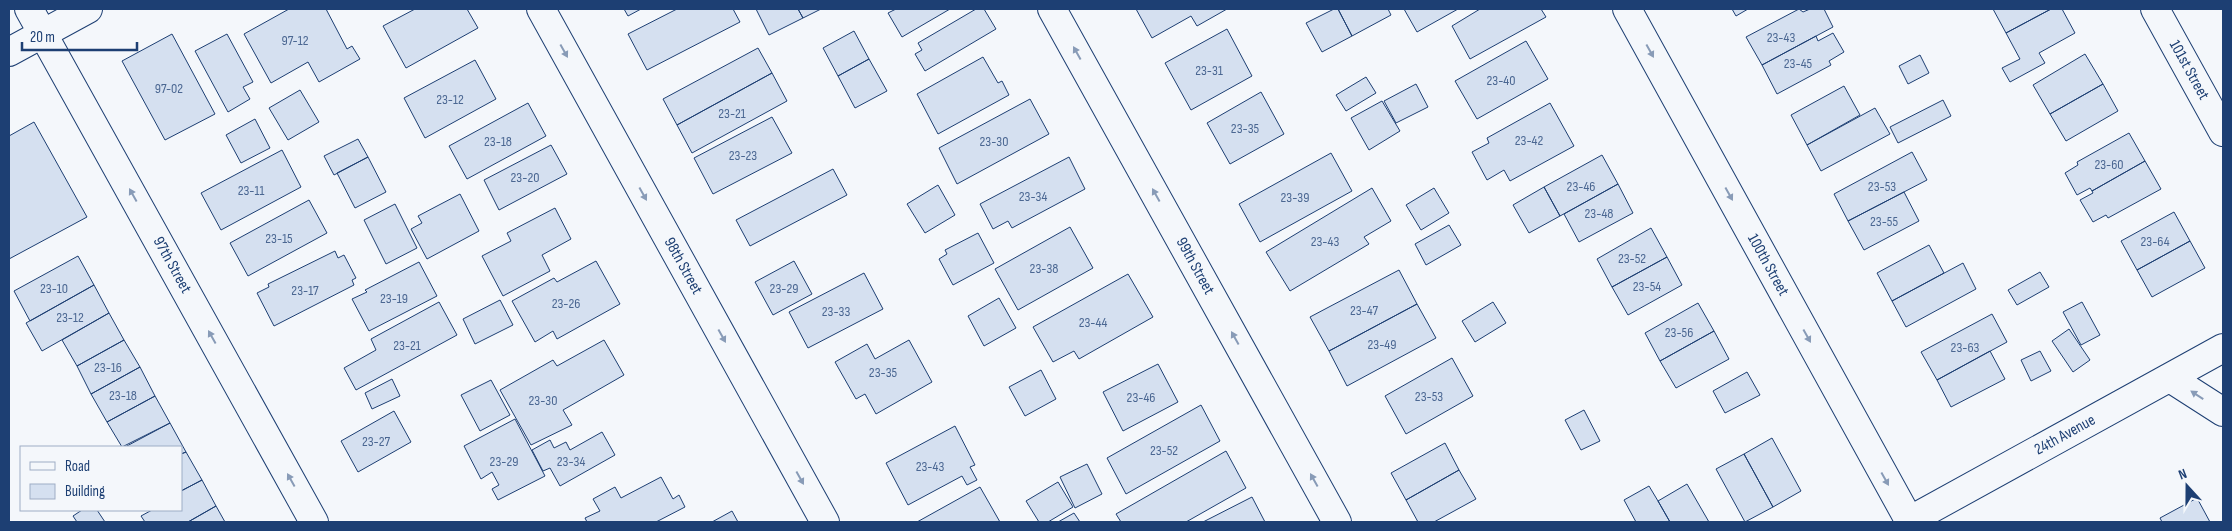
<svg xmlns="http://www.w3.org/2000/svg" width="2232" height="531" viewBox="0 0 2232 531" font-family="'Sofia Sans Condensed',sans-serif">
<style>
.building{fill:#d5e0f0;stroke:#1d3f73}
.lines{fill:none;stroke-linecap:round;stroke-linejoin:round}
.minor-casing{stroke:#1d3f73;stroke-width:30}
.minor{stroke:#f4f7fb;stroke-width:28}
.oneway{fill:#889bb7}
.labels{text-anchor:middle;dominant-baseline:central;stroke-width:4;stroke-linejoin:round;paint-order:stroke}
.number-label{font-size:14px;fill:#4b6792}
.street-label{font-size:16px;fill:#1d3f73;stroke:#f4f7fb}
</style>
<rect width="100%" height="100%" fill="#f4f7fb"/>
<path class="building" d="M 289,9 L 326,9 L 347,49 L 352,46 L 360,59 L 319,82 L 308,62 L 271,83 L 244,34 Z
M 415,9 L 467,9 L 478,28 L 406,68 L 383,26 Z
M 624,9 L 641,9 L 628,16 Z
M 677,9 L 733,9 L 740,22 L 647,70 L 628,34 Z
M 756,9 L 798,9 L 803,18 L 769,35 Z
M 798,9 L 821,9 L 803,18 Z
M 896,9 L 950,9 L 902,37 L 888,13 Z
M 976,9 L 984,9 L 996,29 L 925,71 L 915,54 L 922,50 L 918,43 Z
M 1136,9 L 1227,9 L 1197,26 L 1191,16 L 1152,38 Z
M 1334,9 L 1338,9 L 1352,36 L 1322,52 L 1306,23 Z
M 1338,9 L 1388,9 L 1391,15 L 1352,36 Z
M 1404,9 L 1458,9 L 1417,32 Z
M 1480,9 L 1541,9 L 1546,17 L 1470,59 L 1452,26 Z
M 1732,9 L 1748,9 L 1736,16 Z
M 1799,9 L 1803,12 L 1810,9 L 1824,9 L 1833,27 L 1762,65 L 1746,37 Z
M 1993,9 L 2051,9 L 2006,33 Z
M 2051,9 L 2062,9 L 2075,33 L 2039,53 L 2045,63 L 2010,82 L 2002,68 L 2020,59 L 2006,33 Z
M 1227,29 L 1252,76 L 1191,110 L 1165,63 Z
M 854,31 L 869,59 L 838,76 L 823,48 Z
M 1833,33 L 1844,52 L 1829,61 L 1831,65 L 1777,94 L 1762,65 L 1816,36 L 1818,41 Z
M 172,34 L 215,114 L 165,140 L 122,61 Z
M 227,34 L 253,82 L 243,87 L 250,99 L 228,112 L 195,51 Z
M 1526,41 L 1548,79 L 1477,119 L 1455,81 Z
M 758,48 L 772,73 L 677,125 L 663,99 Z
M 2085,54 L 2103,84 L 2050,114 L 2033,85 Z
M 1920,55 L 1929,73 L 1908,84 L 1899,66 Z
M 983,57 L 998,83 L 1002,81 L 1009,95 L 938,134 L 917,94 Z
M 869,59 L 887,91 L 855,108 L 838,76 Z
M 475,60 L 496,99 L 425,138 L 404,98 Z
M 772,73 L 787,101 L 692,153 L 677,125 Z
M 1366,77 L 1376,93 L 1346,111 L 1336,95 Z
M 1416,84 L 1428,107 L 1396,123 L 1384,101 Z
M 2103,84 L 2118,111 L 2066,141 L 2050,114 Z
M 1844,86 L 1860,115 L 1807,145 L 1791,115 Z
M 300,90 L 319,122 L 288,140 L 269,108 Z
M 1261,92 L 1284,134 L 1230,164 L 1207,123 Z
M 1030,99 L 1049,134 L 957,184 L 939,148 Z
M 1943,100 L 1951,116 L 1898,143 L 1890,127 Z
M 1382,101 L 1400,131 L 1369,150 L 1351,118 Z
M 528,103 L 546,136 L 467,179 L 449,146 Z
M 1550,103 L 1574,146 L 1510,181 L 1504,170 L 1487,180 L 1472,152 L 1489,143 L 1487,138 Z
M 1875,108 L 1890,134 L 1821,171 L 1807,145 Z
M 772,117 L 792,153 L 713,194 L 694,158 Z
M 255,119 L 270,148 L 241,163 L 226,135 Z
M 34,122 L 87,217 L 9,259 L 9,136 Z
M 2129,133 L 2145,161 L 2092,191 L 2090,188 L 2077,195 L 2065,173 L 2078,165 L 2077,162 Z
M 358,139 L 368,157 L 334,175 L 324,156 Z
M 551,145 L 567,174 L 499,210 L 484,180 Z
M 282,150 L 301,187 L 221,230 L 201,193 Z
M 1912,152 L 1927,180 L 1848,221 L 1834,194 Z
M 1331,153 L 1352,191 L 1260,242 L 1239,204 Z
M 1602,155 L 1618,184 L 1560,216 L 1544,187 Z
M 368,157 L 386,192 L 355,208 L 337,173 Z
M 1069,157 L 1085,189 L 1012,228 L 1008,221 L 993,229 L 980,204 Z
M 2145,161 L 2161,189 L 2108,218 L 2106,215 L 2093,222 L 2080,200 L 2093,193 L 2092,191 Z
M 833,169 L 847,195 L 750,246 L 736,220 Z
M 1618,184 L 1633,213 L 1579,242 L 1564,214 Z
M 938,185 L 955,215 L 925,233 L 907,204 Z
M 1544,187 L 1560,216 L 1529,233 L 1513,205 Z
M 1372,188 L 1391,221 L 1364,237 L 1369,244 L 1290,291 L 1266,252 Z
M 1434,188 L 1449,213 L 1421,230 L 1406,205 Z
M 1904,192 L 1919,221 L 1864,250 L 1848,221 Z
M 460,194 L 479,231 L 427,259 L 411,229 L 422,223 L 418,216 Z
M 309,200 L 327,233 L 248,276 L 230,243 Z
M 395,204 L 417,248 L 386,264 L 364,220 Z
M 555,208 L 571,239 L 542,255 L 550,271 L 503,296 L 482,256 L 511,241 L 507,233 Z
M 2174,212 L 2190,241 L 2137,270 L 2121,241 Z
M 1449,225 L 1461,245 L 1426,265 L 1415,244 Z
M 1070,227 L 1093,268 L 1018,310 L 995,269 Z
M 1651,228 L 1667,257 L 1612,287 L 1597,259 Z
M 978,233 L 994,263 L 953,285 L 939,259 L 947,254 L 945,250 Z
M 2190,241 L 2205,268 L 2152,297 L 2137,270 Z
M 1929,245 L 1944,273 L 1892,301 L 1877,273 Z
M 335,251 L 338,258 L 344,255 L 356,278 L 352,280 L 354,285 L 274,326 L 257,293 L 269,287 L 268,284 Z
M 78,256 L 94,285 L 30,321 L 14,291 Z
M 1667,257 L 1682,285 L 1628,315 L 1612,287 Z
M 596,261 L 620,304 L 557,339 L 553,331 L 535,342 L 512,301 L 554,278 L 557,282 Z
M 794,261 L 812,294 L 773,315 L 755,282 Z
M 419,262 L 437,296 L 369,331 L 352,299 L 367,292 L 365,290 Z
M 1963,263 L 1976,289 L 1906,327 L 1892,301 Z
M 1399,270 L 1417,304 L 1329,351 L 1310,317 Z
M 2040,272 L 2049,287 L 2017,305 L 2008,290 Z
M 864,273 L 883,309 L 808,348 L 789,312 Z
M 1128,274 L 1153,317 L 1079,359 L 1074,351 L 1053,362 L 1033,327 Z
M 94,285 L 109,313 L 42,351 L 26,323 Z
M 999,298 L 1016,328 L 984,346 L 968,316 Z
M 500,300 L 513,325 L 475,344 L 463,319 Z
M 439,302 L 457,335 L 356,390 L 344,368 L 376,350 L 371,339 Z
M 1493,302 L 1506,323 L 1475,342 L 1462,321 Z
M 2082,302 L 2100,335 L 2081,345 L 2063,312 Z
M 1698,303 L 1714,331 L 1660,361 L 1645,333 Z
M 1417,304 L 1436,338 L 1347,386 L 1329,351 Z
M 109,313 L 124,340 L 77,366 L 62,340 Z
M 1992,314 L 2007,342 L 1937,380 L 1921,352 Z
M 2069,329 L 2090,360 L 2073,372 L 2052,341 Z
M 1714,331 L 1729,359 L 1676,388 L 1660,361 Z
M 124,340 L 140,367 L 91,394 L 77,366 Z
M 604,340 L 624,375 L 563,410 L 572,425 L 531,445 L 500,390 L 553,360 L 557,366 Z
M 909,340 L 932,382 L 876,414 L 865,394 L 856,399 L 835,362 L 867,344 L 875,359 Z
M 1990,351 L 2005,379 L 1951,407 L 1937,380 Z
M 2040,351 L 2051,371 L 2031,381 L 2021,360 Z
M 1452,358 L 1473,396 L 1406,434 L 1385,396 Z
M 1158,364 L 1178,402 L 1123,431 L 1103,392 Z
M 140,367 L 155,396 L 107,422 L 91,394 Z
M 1041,370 L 1056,399 L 1025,416 L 1009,387 Z
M 1747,372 L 1760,395 L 1725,413 L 1713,391 Z
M 392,379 L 400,396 L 372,409 L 365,393 Z
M 491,380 L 510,415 L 480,431 L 461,395 Z
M 155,396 L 170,423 L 122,447 L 107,422 Z
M 1201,405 L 1220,441 L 1126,494 L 1107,458 Z
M 1584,410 L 1600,441 L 1581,450 L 1565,420 Z
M 394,411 L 411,442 L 358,472 L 341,441 Z
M 515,419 L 545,476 L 498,500 L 492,489 L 499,485 L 492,472 L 481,479 L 464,446 Z
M 170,423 L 186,452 L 181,454 L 181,447 L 125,447 Z
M 955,426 L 975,465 L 970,467 L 977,480 L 967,485 L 962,476 L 908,505 L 886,463 Z
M 602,432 L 615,455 L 560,486 L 550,468 L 543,471 L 532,450 L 550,440 L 554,448 L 566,442 L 570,450 Z
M 1772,438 L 1801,491 L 1773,507 L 1744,454 Z
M 1445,443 L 1459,470 L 1406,500 L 1391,473 Z
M 1226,451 L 1246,488 L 1186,522 L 1121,522 L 1116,514 Z
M 186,452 L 202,480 L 181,491 L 181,454 Z
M 1744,454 L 1773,507 L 1745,522 L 1716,469 Z
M 1087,464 L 1102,494 L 1075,508 L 1060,477 Z
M 1459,470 L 1476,499 L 1434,522 L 1418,522 L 1406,500 Z
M 661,477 L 673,499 L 679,495 L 685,507 L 656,522 L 587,522 L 585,518 L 600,511 L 593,499 L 615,487 L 621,498 Z
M 202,480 L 216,506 L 188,522 L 145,522 L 141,516 L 152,510 L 181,510 L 181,491 Z
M 1058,482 L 1073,507 L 1048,522 L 1039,522 L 1026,501 Z
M 1687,484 L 1709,522 L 1670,522 L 1658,501 Z
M 1649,486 L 1658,501 L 1670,522 L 1636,522 L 1624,500 Z
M 980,487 L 1000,522 L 917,522 Z
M 1252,497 L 1265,522 L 1203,522 Z
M 2197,498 L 2210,522 L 2162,522 L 2160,518 Z
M 216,506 L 225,522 L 188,522 Z
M 82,510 L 97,510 L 105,522 L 77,522 L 73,516 Z
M 732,511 L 738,522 L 712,522 Z
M 1074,513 L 1080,522 L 1058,522 Z"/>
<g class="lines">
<g class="minor-casing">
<path id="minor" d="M 29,9 L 314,522
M 541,9 L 825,522
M 1052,9 L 1337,522
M 1627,9 L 1910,522
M 2155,9 L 2223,132
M 9,52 L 88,9
M 2170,378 L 2223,412
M 1907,522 L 2223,348"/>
</g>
<use href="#minor" class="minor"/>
</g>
<defs><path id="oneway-solid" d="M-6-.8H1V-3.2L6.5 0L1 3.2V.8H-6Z" transform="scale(1.25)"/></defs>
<g class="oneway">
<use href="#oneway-solid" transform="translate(564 51) rotate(61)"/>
<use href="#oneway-solid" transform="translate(1650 51) rotate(61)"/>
<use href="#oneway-solid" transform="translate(1077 53) rotate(-119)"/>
<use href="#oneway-solid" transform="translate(643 194) rotate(61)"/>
<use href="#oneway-solid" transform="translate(1729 194) rotate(61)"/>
<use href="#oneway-solid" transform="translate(133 195) rotate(-119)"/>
<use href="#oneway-solid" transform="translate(1156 195) rotate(-119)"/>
<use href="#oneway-solid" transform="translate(722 336) rotate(61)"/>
<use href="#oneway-solid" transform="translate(1807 336) rotate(61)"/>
<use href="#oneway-solid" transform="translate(212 337) rotate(-119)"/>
<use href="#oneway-solid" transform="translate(1235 338) rotate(-119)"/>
<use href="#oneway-solid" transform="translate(2197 395) rotate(-147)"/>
<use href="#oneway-solid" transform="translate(800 478) rotate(61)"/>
<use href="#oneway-solid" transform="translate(1885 479) rotate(61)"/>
<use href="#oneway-solid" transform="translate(291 480) rotate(-119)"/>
<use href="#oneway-solid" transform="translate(1314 480) rotate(-119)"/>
</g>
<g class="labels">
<g class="number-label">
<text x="1781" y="37">23-43</text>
<text x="295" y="40">97-12</text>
<text x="1798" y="63">23-45</text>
<text x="1209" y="70">23-31</text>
<text x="1501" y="80">23-40</text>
<text x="169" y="88">97-02</text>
<text x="450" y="99">23-12</text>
<text x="732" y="113">23-21</text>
<text x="1245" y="128">23-35</text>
<text x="1529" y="140">23-42</text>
<text x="498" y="141">23-18</text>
<text x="994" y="141">23-30</text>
<text x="743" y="155">23-23</text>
<text x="2109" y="164">23-60</text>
<text x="525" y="177">23-20</text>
<text x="1581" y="186">23-46</text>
<text x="1882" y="186">23-53</text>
<text x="251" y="190">23-11</text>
<text x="1033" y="196">23-34</text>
<text x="1295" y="197">23-39</text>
<text x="1599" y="213">23-48</text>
<text x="1884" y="221">23-55</text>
<text x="279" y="238">23-15</text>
<text x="1325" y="241">23-43</text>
<text x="2155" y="241">23-64</text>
<text x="1632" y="258">23-52</text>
<text x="1044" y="268">23-38</text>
<text x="1647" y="286">23-54</text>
<text x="54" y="288">23-10</text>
<text x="784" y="288">23-29</text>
<text x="305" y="290">23-17</text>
<text x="394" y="298">23-19</text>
<text x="566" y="303">23-26</text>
<text x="1364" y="310">23-47</text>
<text x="836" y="311">23-33</text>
<text x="70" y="317">23-12</text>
<text x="1093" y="322">23-44</text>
<text x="1679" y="332">23-56</text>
<text x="1382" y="344">23-49</text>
<text x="407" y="345">23-21</text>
<text x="1965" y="347">23-63</text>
<text x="108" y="367">23-16</text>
<text x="883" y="372">23-35</text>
<text x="123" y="395">23-18</text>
<text x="1429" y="396">23-53</text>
<text x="1141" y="397">23-46</text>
<text x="543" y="400">23-30</text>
<text x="376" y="441">23-27</text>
<text x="1164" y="450">23-52</text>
<text x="504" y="461">23-29</text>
<text x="571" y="461">23-34</text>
<text x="930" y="466">23-43</text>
</g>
<g class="street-label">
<text transform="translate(2189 70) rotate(61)">101st Street</text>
<text transform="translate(172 265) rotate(61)">97th Street</text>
<text transform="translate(1768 265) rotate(61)">100th Street</text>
<text transform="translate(683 266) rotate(61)">98th Street</text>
<text transform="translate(1195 266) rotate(61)">99th Street</text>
<text transform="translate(2065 435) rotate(-29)">24th Avenue</text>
</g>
</g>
<rect width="2232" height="531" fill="none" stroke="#1d3f73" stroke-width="20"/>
<rect x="20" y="446" width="162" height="65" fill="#f4f7fb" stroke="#9eadc5"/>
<rect x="30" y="462" width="25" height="8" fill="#f4f7fb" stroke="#9eadc5"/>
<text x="65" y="471" font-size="15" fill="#1d3f73">Road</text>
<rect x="30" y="484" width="25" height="15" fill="#d5e0f0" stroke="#9eadc5"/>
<text x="65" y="496" font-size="15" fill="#1d3f73">Building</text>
<g transform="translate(2187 486) rotate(339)" stroke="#f4f7fb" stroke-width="4" paint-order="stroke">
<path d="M0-4L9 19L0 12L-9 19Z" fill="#1d3f73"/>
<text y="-8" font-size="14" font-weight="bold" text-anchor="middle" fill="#1d3f73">N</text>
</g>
<path d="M22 42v8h115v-8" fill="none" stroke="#1d3f73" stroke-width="2.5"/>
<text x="30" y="42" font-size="15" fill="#1d3f73" stroke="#f4f7fb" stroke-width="4" paint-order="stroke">20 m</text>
</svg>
